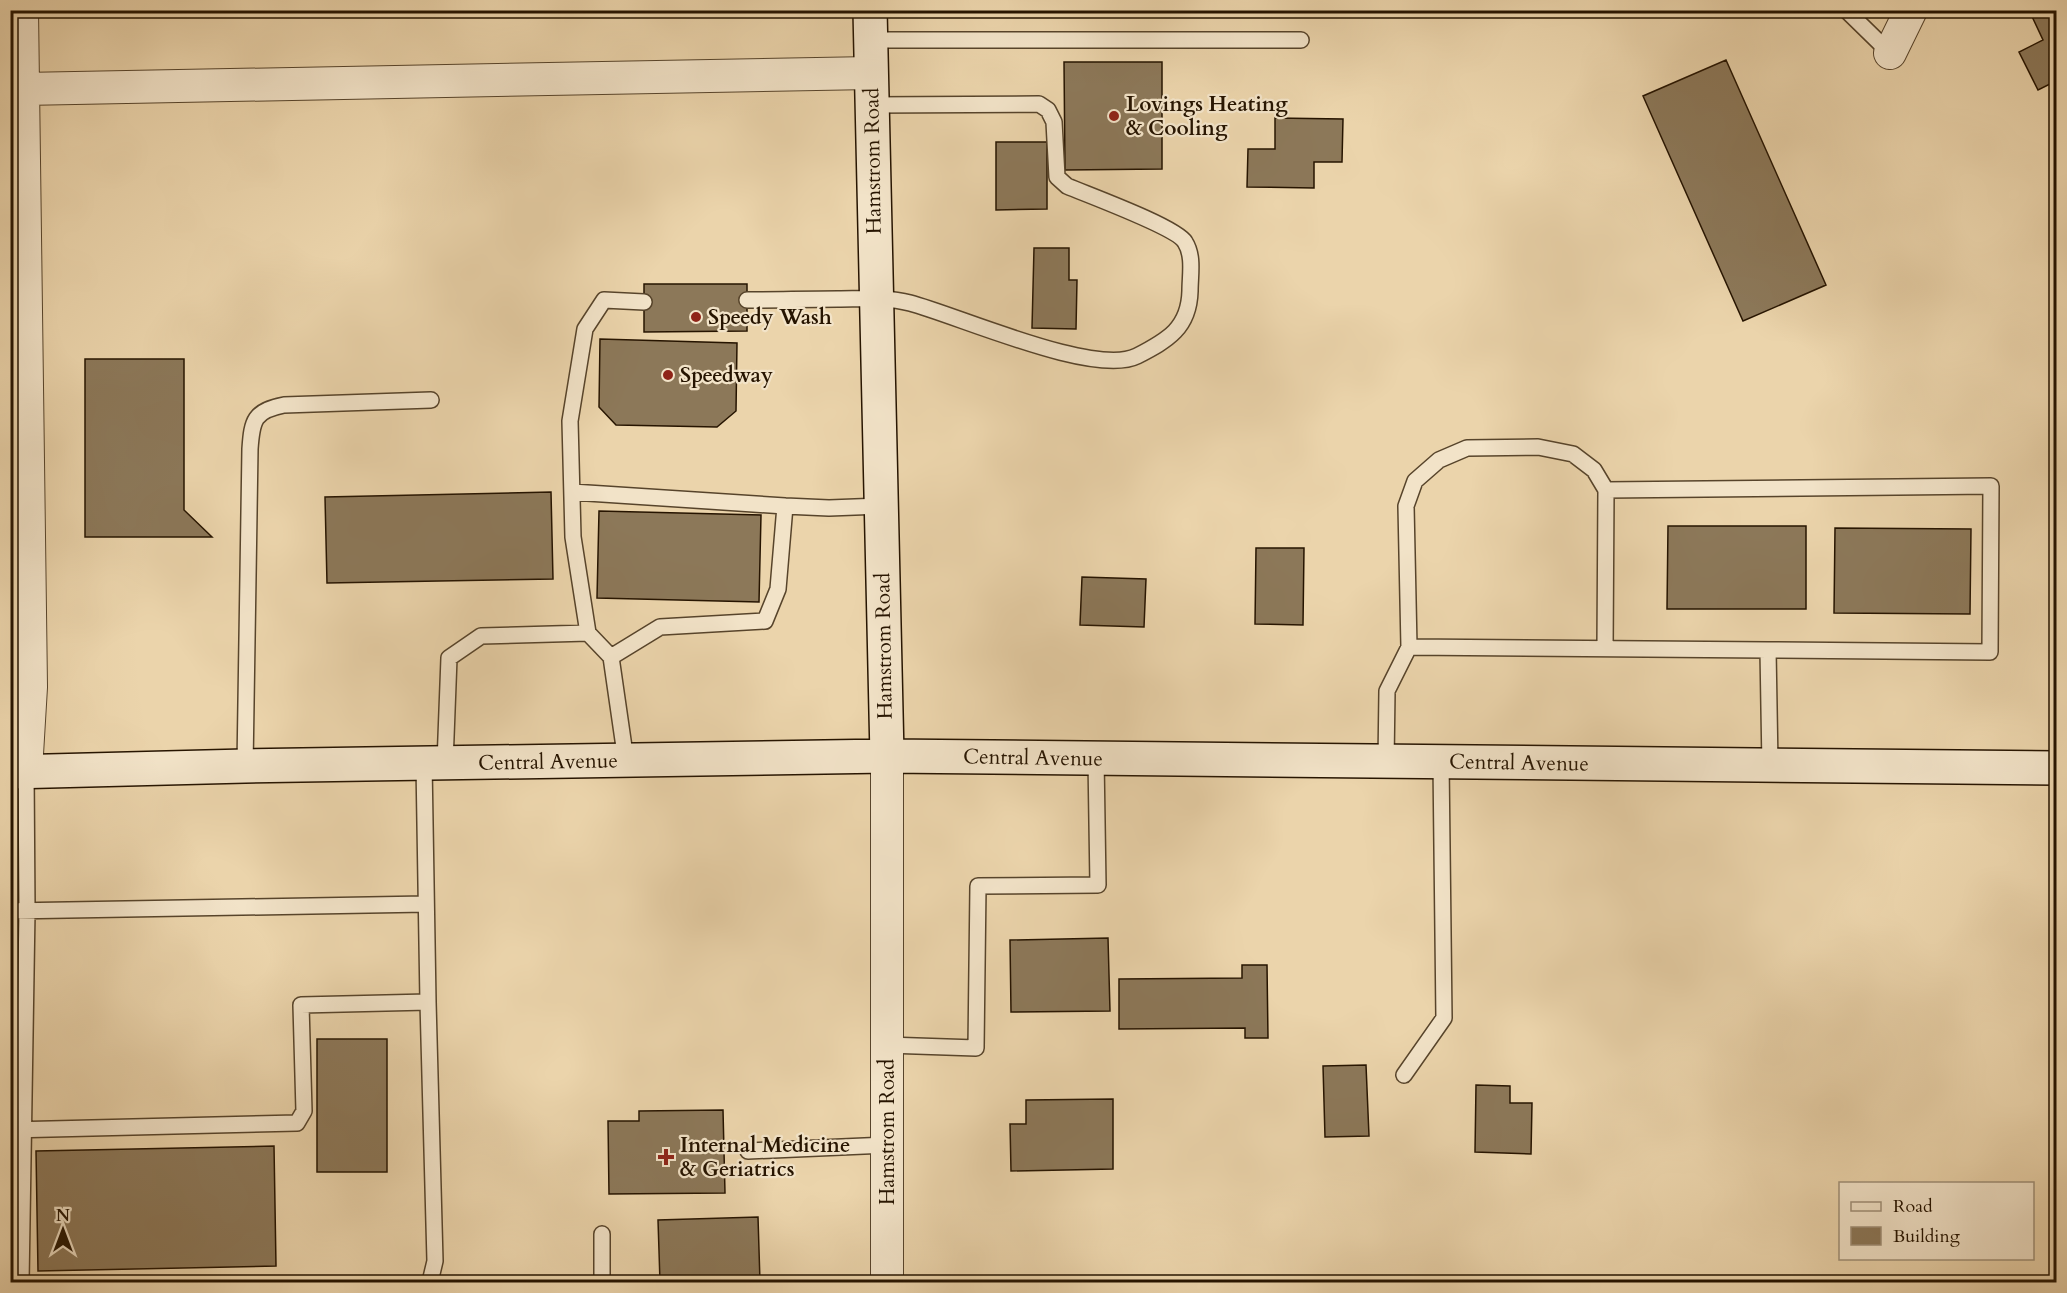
<svg xmlns="http://www.w3.org/2000/svg" width="2067" height="1293" viewBox="0 0 2067 1293" font-family="Cardo,serif">
<style>
.building{fill:#8c7859;stroke:#261400;stroke-width:1.5}
.lines{fill:none;stroke-linecap:round;stroke-linejoin:round}
.lane-casing{stroke:#57442b;stroke-width:18}
.street-casing{stroke:#57442b;stroke-width:34}
.secondary-casing{stroke:#261400;stroke-width:36}
.lane{stroke:#f2e3c8;stroke-width:15}
.street{stroke:#f2e3c8;stroke-width:32}
.secondary{stroke:#f2e3c8;stroke-width:33}
.poi-dot{fill:#8f2418;stroke:#f2e3c8;stroke-width:2}
.labels{text-anchor:middle;dominant-baseline:central;stroke-width:4.5;stroke-linejoin:round;paint-order:stroke}
.poi-label{font-size:21px;font-weight:bold;fill:#261400;stroke:#f2e3c8;text-anchor:start}
.street-label{font-size:21px;fill:#261400;stroke:#f2e3c8}
</style>
<rect width="100%" height="100%" fill="#ebd4ab"/>
<filter id="stains"><feTurbulence type="fractalNoise" baseFrequency=".00333" numOctaves="4"/><feColorMatrix values="0 0 0 0 .2 0 0 0 0 .09 0 0 0 0 .02 0 0 0 .5 -.17"/></filter>
<radialGradient id="worn" r=".72"><stop offset=".6" stop-color="#630" stop-opacity="0"/><stop offset="1" stop-color="#630" stop-opacity=".3"/></radialGradient>
<path class="building" d="M 2029,10 L 2056,10 L 2056,81 L 2038,90 L 2019,52 L 2043,40 Z
M 1726,60 L 1826,285 L 1743,321 L 1643,96 Z
M 1064,62 L 1162,62 L 1162,169 L 1065,170 Z
M 1275,118 L 1343,119 L 1342,162 L 1314,162 L 1314,188 L 1247,187 L 1248,149 L 1275,149 Z
M 996,142 L 1047,142 L 1047,209 L 996,210 Z
M 1034,248 L 1069,248 L 1069,280 L 1077,280 L 1076,329 L 1032,328 Z
M 644,284 L 747,284 L 747,331 L 644,332 Z
M 600,339 L 737,343 L 736,411 L 717,427 L 616,425 L 599,407 Z
M 85,359 L 184,359 L 184,510 L 212,537 L 85,537 Z
M 551,492 L 553,579 L 327,583 L 325,497 Z
M 599,511 L 761,515 L 759,602 L 597,598 Z
M 1668,526 L 1806,526 L 1806,609 L 1667,609 Z
M 1835,528 L 1971,529 L 1970,614 L 1834,613 Z
M 1256,548 L 1304,548 L 1303,625 L 1255,624 Z
M 1082,577 L 1146,579 L 1144,627 L 1080,625 Z
M 1108,938 L 1110,1011 L 1011,1012 L 1010,940 Z
M 1242,965 L 1267,965 L 1268,1038 L 1245,1038 L 1245,1028 L 1119,1029 L 1119,979 L 1242,978 Z
M 317,1039 L 387,1039 L 387,1172 L 317,1172 Z
M 1366,1065 L 1369,1136 L 1325,1137 L 1323,1066 Z
M 1476,1085 L 1510,1086 L 1510,1103 L 1532,1103 L 1531,1154 L 1475,1152 Z
M 1113,1099 L 1113,1169 L 1011,1171 L 1010,1124 L 1026,1124 L 1026,1100 Z
M 723,1110 L 725,1193 L 609,1194 L 608,1121 L 639,1121 L 639,1111 Z
M 274,1146 L 276,1266 L 38,1271 L 36,1151 Z
M 758,1217 L 760,1282 L 660,1282 L 658,1220 Z"/>
<g class="lines">
<g class="lane-casing">
<path id="lane" d="M 1846,10 L 1890,53
M 870,40 L 1301,40
M 747,300 C 777,300 807,299 838,299 C 862,299 887,297 910,303 C 959,316 1095,377 1137,356 C 1168,340 1189,328 1190,291 C 1190,275 1194,256 1185,242 C 1176,227 1088,195 1067,186 L 1057,177 L 1054,122 L 1048,110 L 1039,104 L 872,105
M 1606,490 L 1991,486 L 1990,652 L 1768,650 L 1770,765
M 572,492 L 785,506
M 588,633 L 573,537 L 570,421 L 585,329 L 604,300 L 644,302
M 1409,647 L 1768,650
M 611,657 L 660,627 L 765,621 L 778,589 L 785,506 L 829,508 L 881,506
M 1386,762 L 1387,691 L 1409,647 L 1406,506 L 1415,481 L 1439,460 L 1467,448 L 1538,447 L 1573,454 L 1594,470 L 1606,490 L 1605,649
M 445,763 L 449,658 L 481,636 L 588,633 L 611,657 L 626,761
M 245,766 L 250,449 C 252,420 254,411 284,405 L 431,400
M 10,911 L 426,904
M 428,1002 L 435,1261 L 430,1282
M 887,1045 L 976,1048 L 978,886 L 1098,885 L 1096,759
M 1404,1075 L 1444,1018 L 1441,762
M 10,1130 L 297,1123 L 304,1111 L 301,1005 L 428,1002 L 424,764
M 748,1151 L 887,1145
M 602,1234 L 602,1282
M 21,1282 L 27,911 L 26,771"/>
</g>
<g class="street-casing">
<path id="street" d="M 22,10 L 31,687 L 26,771
M 1890,53 L 1911,10
M 23,89 L 871,73
M 887,1282 L 887,756"/>
</g>
<g class="secondary-casing">
<path id="secondary" d="M 870,10 L 887,756
M 10,772 L 245,766 L 887,756 L 2056,768"/>
</g>
<use href="#lane" class="lane"/>
<use href="#street" class="street"/>
<use href="#secondary" class="secondary"/>
</g>
<g class="poi-dot">
<circle cx="1114" cy="116" r="6"/>
<circle cx="696" cy="317" r="6"/>
<circle cx="668" cy="375" r="6"/>
<path d="M663 1148h6v6h6v6h-6v6h-6v-6h-6v-6h6z"/>
</g>
<g class="labels">
<g class="poi-label">
<text x="1126" y="104">Lovings Heating<tspan x="1126" dy="24">&amp; Cooling</tspan></text>
<text x="708" y="317">Speedy Wash</text>
<text x="680" y="375">Speedway</text>
<text x="680" y="1145">Internal Medicine<tspan x="680" dy="24">&amp; Geriatrics</tspan></text>
</g>
<g class="street-label">
<text transform="translate(873 161) rotate(-91)">Hamstrom Road</text>
<text transform="translate(884 646) rotate(-91)">Hamstrom Road</text>
<text transform="translate(1033 758) rotate(1)">Central Avenue</text>
<text transform="translate(548 762) rotate(-1)">Central Avenue</text>
<text transform="translate(1519 763) rotate(1)">Central Avenue</text>
<text transform="translate(887 1132) rotate(-90)">Hamstrom Road</text>
</g>
</g>
<rect width="2067" height="1293" fill="none" stroke="#ebd4ab" stroke-width="36"/>
<rect x="12" y="12" width="2043" height="1269" fill="none" stroke="#261400" stroke-width="3"/>
<rect x="18" y="18" width="2031" height="1257" fill="none" stroke="#261400" stroke-width="1.5"/>
<rect x="1839" y="1182" width="195" height="78" fill="#f2e3c8" stroke="#a09078" stroke-width="1.5"/>
<rect x="1851" y="1202" width="30" height="9" fill="#f2e3c8" stroke="#a09078" stroke-width="1.5"/>
<text x="1893" y="1212" font-size="18" fill="#261400">Road</text>
<rect x="1851" y="1227" width="30" height="18" fill="#8c7859" stroke="#a09078" stroke-width="1.5"/>
<text x="1893" y="1242" font-size="18" fill="#261400">Building</text>
<g transform="translate(63 1230)" stroke="#f2e3c8" stroke-width="4.5" paint-order="stroke">
<path d="M0-4.5L10 22L0 15L-10 22Z" fill="#261400"/>
<text y="-9" font-size="16" font-weight="bold" text-anchor="middle" fill="#261400">N</text>
</g>
<rect width="100%" height="100%" filter="url(#stains)"/>
<rect width="100%" height="100%" fill="url(#worn)"/>
</svg>
